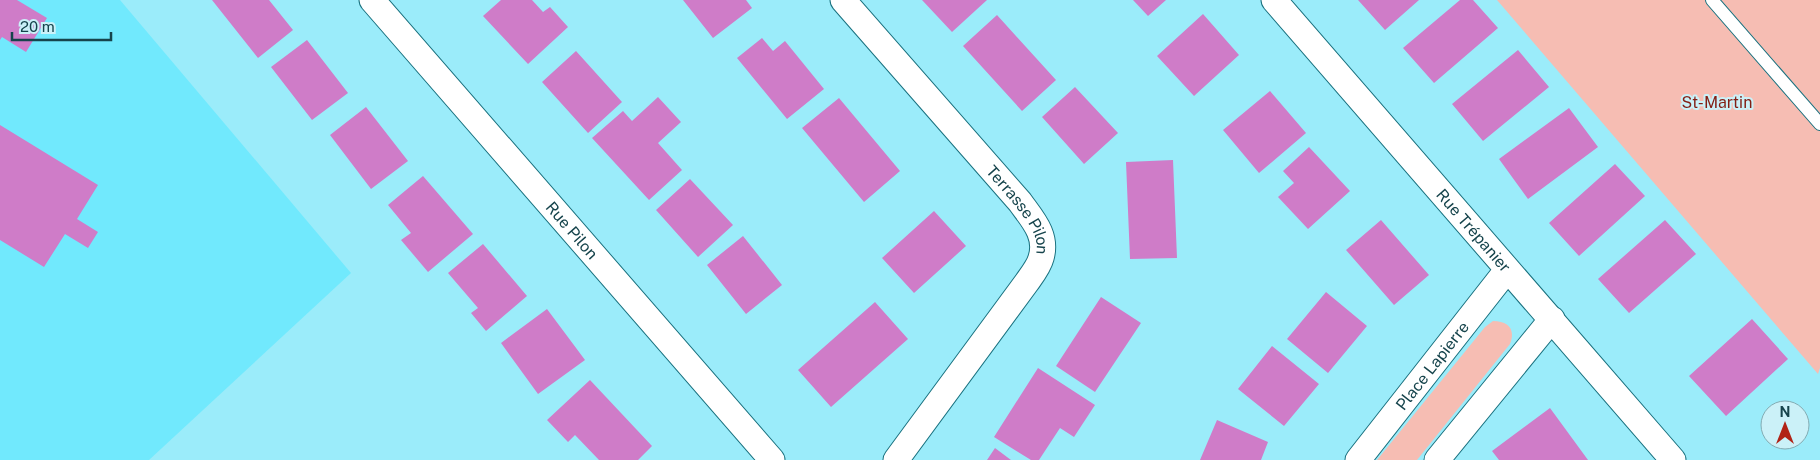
<svg xmlns="http://www.w3.org/2000/svg" width="1820" height="460" viewBox="0 0 1820 460" font-family="'Public Sans',sans-serif">
<style>
.built{fill:#71e9fd}
.green{fill:#f6bdb3}
.building{fill:#cf7cc8}
.lines{fill:none;stroke-linecap:round;stroke-linejoin:round}
.lane-casing{stroke:#19717f;stroke-width:14}
.street-casing{stroke:#19717f;stroke-width:27}
.lane{stroke:#fff;stroke-width:12}
.street{stroke:#fff;stroke-width:25}
.labels{text-anchor:middle;dominant-baseline:central;stroke-width:4;stroke-linejoin:round;paint-order:stroke}
.park-label{font-size:16px;fill:#831e14;stroke:#cbf1f8}
.street-label{font-size:16px;fill:#16444c;stroke:#cbf1f8}
</style>
<rect width="100%" height="100%" fill="#9becfa"/>
<path class="built" d="M 0,0 L 120,0 L 351,273 L 149,460 L 0,460 Z"/>
<path class="green" d="M 1497,0 L 1820,0 L 1820,368 L 1818,374 Z
M 1493,321 C 1508,321 1516,329 1510,344 L 1417,460 L 1377,460 L 1485,327 Z"/>
<path class="building" d="M 0,0 L 17,0 L 47,18 L 26,52 L 2,37 L 0,40 Z
M 212,0 L 269,0 L 293,30 L 258,58 Z
M 501,0 L 532,0 L 543,12 L 550,7 L 568,27 L 528,64 L 483,16 Z
M 683,0 L 746,0 L 752,8 L 713,38 Z
M 922,0 L 987,0 L 952,32 Z
M 1133,0 L 1166,0 L 1148,16 Z
M 1358,0 L 1419,0 L 1385,30 Z
M 1460,0 L 1473,0 L 1498,28 L 1434,83 L 1403,48 Z
M 1203,14 L 1239,55 L 1194,96 L 1157,56 Z
M 997,15 L 1056,80 L 1022,111 L 963,46 Z
M 762,38 L 773,51 L 785,41 L 824,89 L 787,119 L 737,58 Z
M 307,40 L 348,93 L 312,120 L 271,67 Z
M 1518,50 L 1549,87 L 1483,141 L 1452,104 Z
M 576,51 L 622,102 L 588,133 L 542,82 Z
M 1075,87 L 1118,133 L 1084,164 L 1042,117 Z
M 1270,91 L 1306,133 L 1259,173 L 1223,130 Z
M 658,97 L 681,122 L 658,143 L 682,170 L 649,200 L 592,138 L 623,111 L 632,121 Z
M 839,98 L 900,171 L 864,202 L 802,128 Z
M 366,107 L 408,161 L 371,189 L 330,135 Z
M 1569,108 L 1598,147 L 1528,199 L 1499,159 Z
M 0,125 L 98,185 L 77,219 L 98,232 L 88,248 L 65,234 L 44,267 L 0,240 Z
M 1309,147 L 1350,191 L 1308,229 L 1278,197 L 1294,183 L 1283,171 Z
M 1173,160 L 1177,258 L 1130,259 L 1126,162 Z
M 1615,164 L 1645,196 L 1579,256 L 1549,223 Z
M 423,176 L 473,234 L 428,272 L 401,240 L 411,233 L 388,205 Z
M 690,179 L 733,225 L 698,257 L 656,210 Z
M 934,211 L 966,246 L 914,293 L 882,258 Z
M 1381,220 L 1429,275 L 1394,305 L 1346,250 Z
M 1665,220 L 1696,254 L 1629,313 L 1598,279 Z
M 743,236 L 782,285 L 746,314 L 707,265 Z
M 483,244 L 527,296 L 486,331 L 471,313 L 478,308 L 448,273 Z
M 1326,292 L 1367,326 L 1328,373 L 1287,339 Z
M 1101,297 L 1141,323 L 1095,392 L 1056,366 Z
M 875,302 L 908,339 L 831,407 L 798,370 Z
M 547,309 L 585,360 L 538,394 L 501,343 Z
M 1752,319 L 1788,359 L 1726,416 L 1689,376 Z
M 1272,346 L 1319,384 L 1284,426 L 1238,389 Z
M 1038,368 L 1095,405 L 1074,437 L 1060,428 L 1039,460 L 1031,460 L 994,437 Z
M 590,380 L 652,446 L 638,460 L 599,460 L 575,435 L 568,442 L 547,420 Z
M 1550,408 L 1588,460 L 1499,460 L 1492,451 Z
M 1217,420 L 1268,442 L 1261,460 L 1200,460 Z
M 995,448 L 1011,460 L 987,460 Z"/>
<g class="lines">
<g class="lane-casing">
<path id="lane" d="M 1712,0 L 1820,124"/>
</g>
<g class="street-casing">
<g id="street">
<path id="s1" d="M 372,0 L 772,460"/>
<path id="s2" d="M 843,0 L 1020,202 C 1032,219 1048,235 1041,258 C 1039,266 1032,275 1027,282 L 896,460"/>
<path id="s3" d="M 1274,0 L 1673,460"/>
<path id="s4" d="M 1358,460 L 1507,270"/>
<path d="M 1437,460 L 1552,319"/>
</g>
</g>
<use href="#lane" class="lane"/>
<use href="#street" class="street"/>
</g>
<g class="labels">
<g class="park-label">
<text x="1717" y="102">St-Martin</text>
</g>
<g class="street-label">
<text stroke="none"><textPath href="#s2" startOffset="275">Terrasse Pilon</textPath></text>
<text stroke="none"><textPath href="#s1" startOffset="305">Rue Pilon</textPath></text>
<text stroke="none"><textPath href="#s3" startOffset="305">Rue Trépanier</textPath></text>
<text stroke="none"><textPath href="#s4" startOffset="120">Place Lapierre</textPath></text>
</g>
</g>
<g transform="translate(1785 425)"><circle r="24" fill="#cbf1f8" stroke="#83acb3"/>
<path d="M0-4L9 19L0 12L-9 19Z" fill="#b12316"/>
<text y="-8" font-size="14" font-weight="bold" text-anchor="middle" fill="#16444c">N</text>
</g>
<path d="M12 32v8h99v-8" fill="none" stroke="#16444c" stroke-width="2.5"/>
<text x="20" y="32" font-size="15" fill="#16444c" stroke="#cbf1f8" stroke-width="4" paint-order="stroke">20 m</text>
</svg>
